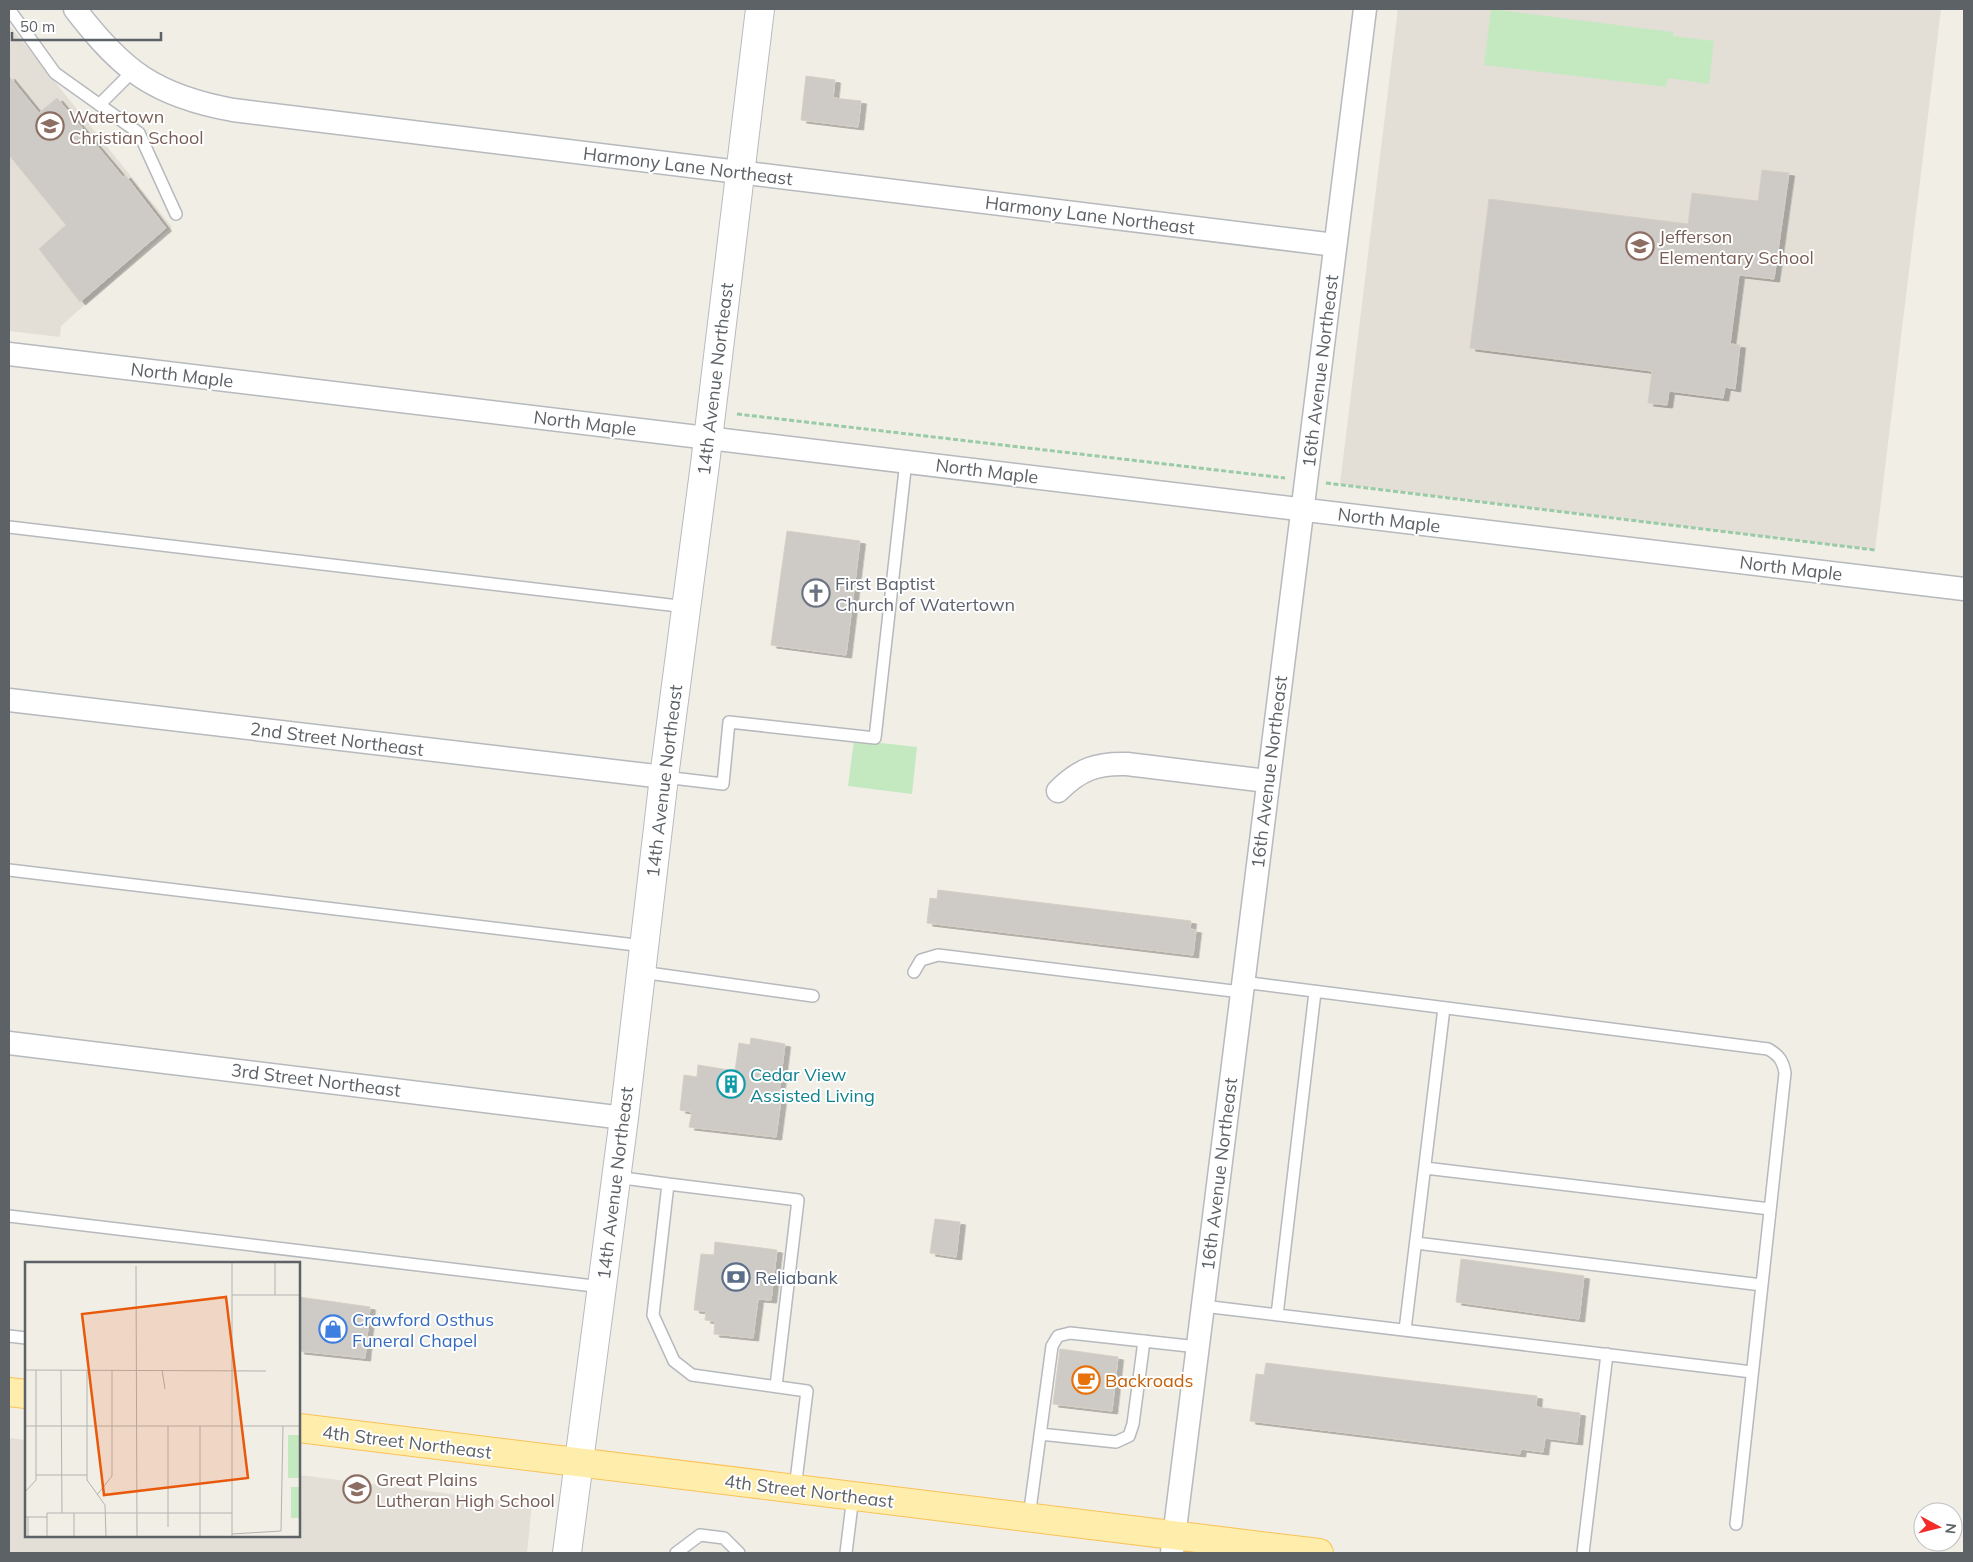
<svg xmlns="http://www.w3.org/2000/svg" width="1973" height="1562" viewBox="0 0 1973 1562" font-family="Mulish,sans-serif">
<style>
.education{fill:#e3dfd7}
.green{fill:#c4e9c1}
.building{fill:#cecac5;stroke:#d6cfc4;filter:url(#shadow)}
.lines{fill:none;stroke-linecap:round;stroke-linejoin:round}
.lane-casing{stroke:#b6b9bd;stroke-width:14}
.street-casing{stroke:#b6b9bd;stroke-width:25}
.secondary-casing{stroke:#b7bbc0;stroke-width:30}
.primary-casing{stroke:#fac256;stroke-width:30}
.path{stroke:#99cba5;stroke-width:3;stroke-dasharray:5 2.5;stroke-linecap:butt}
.lane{stroke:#fff;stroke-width:11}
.street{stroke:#fff;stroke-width:22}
.secondary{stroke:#fff;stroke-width:28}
.primary{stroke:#ffedac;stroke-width:28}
.labels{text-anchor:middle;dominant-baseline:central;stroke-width:4;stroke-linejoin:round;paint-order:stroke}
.education-label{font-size:18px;fill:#785e54;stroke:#fff;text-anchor:start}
.street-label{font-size:18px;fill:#5d6267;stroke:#fff}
.worship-label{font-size:18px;fill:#5b616d;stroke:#fff;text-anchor:start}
.culture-label{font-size:18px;fill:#0d838f;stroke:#fff;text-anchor:start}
.service-label{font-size:18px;fill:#4e5e75;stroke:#fff;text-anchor:start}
.shop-label{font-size:18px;fill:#366cbe;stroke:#fff;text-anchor:start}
.food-label{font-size:18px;fill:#c56008;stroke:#fff;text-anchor:start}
.inset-road{fill:none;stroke:#b2b2af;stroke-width:1}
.view{fill:#e8590c;fill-opacity:0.15;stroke:#e8590c;stroke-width:2.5}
.inset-edge{fill:none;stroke:#5d6267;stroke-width:2.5}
</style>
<defs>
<filter id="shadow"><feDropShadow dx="5.5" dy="3" stdDeviation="0" flood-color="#0004"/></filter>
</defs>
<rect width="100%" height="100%" fill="#f1eee6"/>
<path class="education" d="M 1398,9 L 1941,9 L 1875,550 L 1340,484 Z
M 9,25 L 172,227 L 61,326 L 60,337 L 9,331 Z
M 9,1438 L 26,1440 L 26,1536 L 299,1536 L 299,1475 L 532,1504 L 527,1553 L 9,1553 Z"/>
<path class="green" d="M 1491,9 L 1673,32 L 1673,36 L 1714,41 L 1709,84 L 1668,78 L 1666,87 L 1484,65 Z
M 854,740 L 917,747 L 912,794 L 848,786 Z"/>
<path class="building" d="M 9,76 L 39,113 L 57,98 L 123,177 L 125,175 L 166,228 L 80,302 L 39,249 L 66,225 L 9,155 Z
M 806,76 L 835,80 L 833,98 L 861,101 L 858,127 L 801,120 Z
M 1762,170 L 1789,173 L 1774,279 L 1739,275 L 1730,344 L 1740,345 L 1735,389 L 1725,387 L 1723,398 L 1669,391 L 1667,405 L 1648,403 L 1652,371 L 1470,348 L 1489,199 L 1688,224 L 1692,193 L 1758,201 Z
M 787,531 L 860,541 L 846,655 L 771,645 Z
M 938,890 L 1191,921 L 1190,929 L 1196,930 L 1193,955 L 927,923 L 930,898 L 937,899 Z
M 751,1038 L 785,1044 L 779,1092 L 782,1092 L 776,1137 L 689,1127 L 692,1112 L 680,1110 L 684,1075 L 697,1077 L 698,1065 L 735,1071 L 739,1043 L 750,1045 Z
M 935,1219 L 960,1222 L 956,1257 L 930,1253 Z
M 715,1242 L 777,1250 L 771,1300 L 758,1299 L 753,1338 L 714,1334 L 715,1321 L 705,1320 L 706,1311 L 694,1310 L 701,1254 L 714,1255 Z
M 1461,1259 L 1584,1276 L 1579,1319 L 1456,1302 Z
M 299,1297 L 370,1307 L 365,1358 L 299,1351 Z
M 1060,1349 L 1118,1357 L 1112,1411 L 1053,1404 Z
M 1266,1363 L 1537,1396 L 1536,1407 L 1580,1413 L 1577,1442 L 1545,1438 L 1543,1452 L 1521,1449 L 1520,1454 L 1250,1421 L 1256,1374 L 1264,1375 Z"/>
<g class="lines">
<g class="lane-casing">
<path id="lane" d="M 9,9 L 55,73 L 139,133 L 176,214
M 100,104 L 133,71
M 9,527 L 687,607
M 664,777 L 723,784 L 729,722 L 875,738 L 906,461
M 9,870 L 644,946
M 641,972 L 813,996
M 914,972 L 921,960 L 938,955 L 1241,992
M 1243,982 L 1768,1049 C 1779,1055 1783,1061 1785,1073 L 1736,1524
M 1425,1168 L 1770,1209
M 616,1177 L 668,1184 L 653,1315 L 674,1361 L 692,1375 L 807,1391 L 795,1489
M 668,1184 L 798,1200 L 776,1386
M 9,1216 L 602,1287
M 1416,1243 L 1762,1285
M 1203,1306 L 1752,1372
M 1277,1315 L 1315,992
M 1405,1330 L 1444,1008
M 9,1336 L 26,1338
M 1040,1434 L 1116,1442 L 1129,1436 L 1133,1424 L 1144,1341
M 1029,1517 L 1052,1346 L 1058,1336 L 1070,1333 L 1198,1347
M 676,1553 L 700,1535 L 724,1538 L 739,1553
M 846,1553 L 853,1496
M 1583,1553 L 1607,1354"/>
</g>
<g class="street-casing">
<path id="street" d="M 75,9 C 122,71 156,96 233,110 L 1335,245
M 9,354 L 1964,589
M 9,700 L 664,777
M 1058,791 C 1080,769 1097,763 1127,764 L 1267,781
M 9,1043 L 624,1118
M 1172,1553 L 1365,9"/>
</g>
<g class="secondary-casing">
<path id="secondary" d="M 567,1553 L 624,1118 L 664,777 L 705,464 L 760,9"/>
</g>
<g class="primary-casing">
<path id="primary" d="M 9,1392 L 26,1394
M 299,1428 L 1319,1553"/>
</g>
<path class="path" d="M 737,414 L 1285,478
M 1326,483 L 1875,550"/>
<use href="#lane" class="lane"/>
<use href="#street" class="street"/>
<use href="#secondary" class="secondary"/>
<use href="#primary" class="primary"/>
</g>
<defs>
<g id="school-ring" transform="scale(1.4375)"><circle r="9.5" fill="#fff" stroke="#8d6e63" stroke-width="1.5"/><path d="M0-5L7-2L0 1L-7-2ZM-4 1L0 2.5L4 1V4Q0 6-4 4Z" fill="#8d6e63"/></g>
<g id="church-ring" transform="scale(1.4375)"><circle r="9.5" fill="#fff" stroke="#6b7280" stroke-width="1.5"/><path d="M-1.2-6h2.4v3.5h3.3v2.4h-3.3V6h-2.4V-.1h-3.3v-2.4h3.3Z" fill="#6b7280"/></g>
<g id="building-ring" transform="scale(1.4375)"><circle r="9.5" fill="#fff" stroke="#0f9aa8" stroke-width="1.5"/><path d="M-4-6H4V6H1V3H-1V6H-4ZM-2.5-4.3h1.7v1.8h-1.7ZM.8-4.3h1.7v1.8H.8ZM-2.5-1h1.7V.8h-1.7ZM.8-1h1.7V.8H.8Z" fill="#0f9aa8"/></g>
<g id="bank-ring" transform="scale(1.4375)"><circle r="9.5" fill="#fff" stroke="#5c6f8a" stroke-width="1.5"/><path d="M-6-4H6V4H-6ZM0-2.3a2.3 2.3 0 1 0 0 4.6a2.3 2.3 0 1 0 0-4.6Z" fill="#5c6f8a"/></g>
<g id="shop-ring" transform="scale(1.4375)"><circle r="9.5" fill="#fff" stroke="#3f7fe0" stroke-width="1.5"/><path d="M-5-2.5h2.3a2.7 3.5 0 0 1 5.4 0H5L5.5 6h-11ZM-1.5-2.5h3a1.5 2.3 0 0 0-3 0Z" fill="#3f7fe0"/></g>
<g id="cafe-ring" transform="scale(1.4375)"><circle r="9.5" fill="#fff" stroke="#e8710a" stroke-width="1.5"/><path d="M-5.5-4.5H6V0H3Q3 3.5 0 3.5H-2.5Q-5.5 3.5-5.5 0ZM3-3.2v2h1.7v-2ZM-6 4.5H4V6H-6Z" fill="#e8710a"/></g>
</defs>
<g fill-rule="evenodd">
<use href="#school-ring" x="50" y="126"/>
<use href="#school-ring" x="1640" y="246"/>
<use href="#church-ring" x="816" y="593"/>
<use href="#building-ring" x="731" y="1084"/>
<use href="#bank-ring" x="736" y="1277"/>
<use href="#shop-ring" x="333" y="1329"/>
<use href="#cafe-ring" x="1086" y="1380"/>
<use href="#school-ring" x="357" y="1489"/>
</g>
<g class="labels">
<g class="education-label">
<text x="69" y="116">Watertown<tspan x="69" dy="21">Christian School</tspan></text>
<text x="1659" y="236">Jefferson<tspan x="1659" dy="21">Elementary School</tspan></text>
<text x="376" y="1479">Great Plains<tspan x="376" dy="21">Lutheran High School</tspan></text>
</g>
<g class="street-label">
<text transform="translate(688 166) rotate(7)">Harmony Lane Northeast</text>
<text transform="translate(1090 215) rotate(7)">Harmony Lane Northeast</text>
<text transform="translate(1320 371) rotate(-83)">16th Avenue Northeast</text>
<text transform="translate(182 375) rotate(7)">North Maple</text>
<text transform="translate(715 379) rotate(-83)">14th Avenue Northeast</text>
<text transform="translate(585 423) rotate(7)">North Maple</text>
<text transform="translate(987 471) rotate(7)">North Maple</text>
<text transform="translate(1389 520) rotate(7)">North Maple</text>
<text transform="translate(1791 568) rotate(7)">North Maple</text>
<text transform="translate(337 739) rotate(7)">2nd Street Northeast</text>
<text transform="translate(1269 772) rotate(-83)">16th Avenue Northeast</text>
<text transform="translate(664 781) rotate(-83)">14th Avenue Northeast</text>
<text transform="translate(316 1080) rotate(7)">3rd Street Northeast</text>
<text transform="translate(1219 1174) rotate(-83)">16th Avenue Northeast</text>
<text transform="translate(615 1183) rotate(-83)">14th Avenue Northeast</text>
<text transform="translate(407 1442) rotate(7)">4th Street Northeast</text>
<text transform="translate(809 1491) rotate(7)">4th Street Northeast</text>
</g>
<g class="worship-label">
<text x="835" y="583">First Baptist<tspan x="835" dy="21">Church of Watertown</tspan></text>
</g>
<g class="culture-label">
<text x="750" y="1074">Cedar View<tspan x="750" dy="21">Assisted Living</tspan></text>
</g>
<g class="service-label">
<text x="755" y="1277">Reliabank</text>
</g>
<g class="shop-label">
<text x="352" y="1319">Crawford Osthus<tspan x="352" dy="21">Funeral Chapel</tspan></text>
</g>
<g class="food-label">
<text x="1105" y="1380">Backroads</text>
</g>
</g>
<g transform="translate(25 1262)">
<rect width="275" height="275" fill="#f1eee6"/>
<path d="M 263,173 L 275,173 L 275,216 L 263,216 ZM 266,225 L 275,225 L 275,256 L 266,256 Z" fill="#c4e9c1"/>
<path class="inset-road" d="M 207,0 L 207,275M 250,0 L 250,33M 111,4 L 112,275M 207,33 L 275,33M 0,108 L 241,109M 36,108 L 37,251M 62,108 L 62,218 L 80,243 L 81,275M 137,108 L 140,127M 0,164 L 275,164M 143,164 L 143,265M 175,164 L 175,275M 11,213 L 62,213M 0,230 L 11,218 L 11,108M 72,233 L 87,214 L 87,108M 0,255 L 22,255M 3,255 L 3,275M 22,255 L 22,251 L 207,251M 207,272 L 256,269 L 258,164M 22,275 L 22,255M 49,275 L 49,251"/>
<path class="view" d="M 201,35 L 223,216 L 79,233 L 57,52 Z"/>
<rect width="275" height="275" class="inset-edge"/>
</g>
<rect width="1973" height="1562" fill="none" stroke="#5d6267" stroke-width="20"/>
<g transform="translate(1938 1527) rotate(97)"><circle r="24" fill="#ffffff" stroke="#bec0c2"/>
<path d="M0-4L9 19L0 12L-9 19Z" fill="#f42c29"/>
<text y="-8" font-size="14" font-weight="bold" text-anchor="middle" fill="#5d6267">N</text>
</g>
<path d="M12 32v8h149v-8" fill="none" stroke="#5d6267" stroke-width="2.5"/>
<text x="20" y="32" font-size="15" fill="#5d6267" stroke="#ffffff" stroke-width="4" paint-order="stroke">50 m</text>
</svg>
